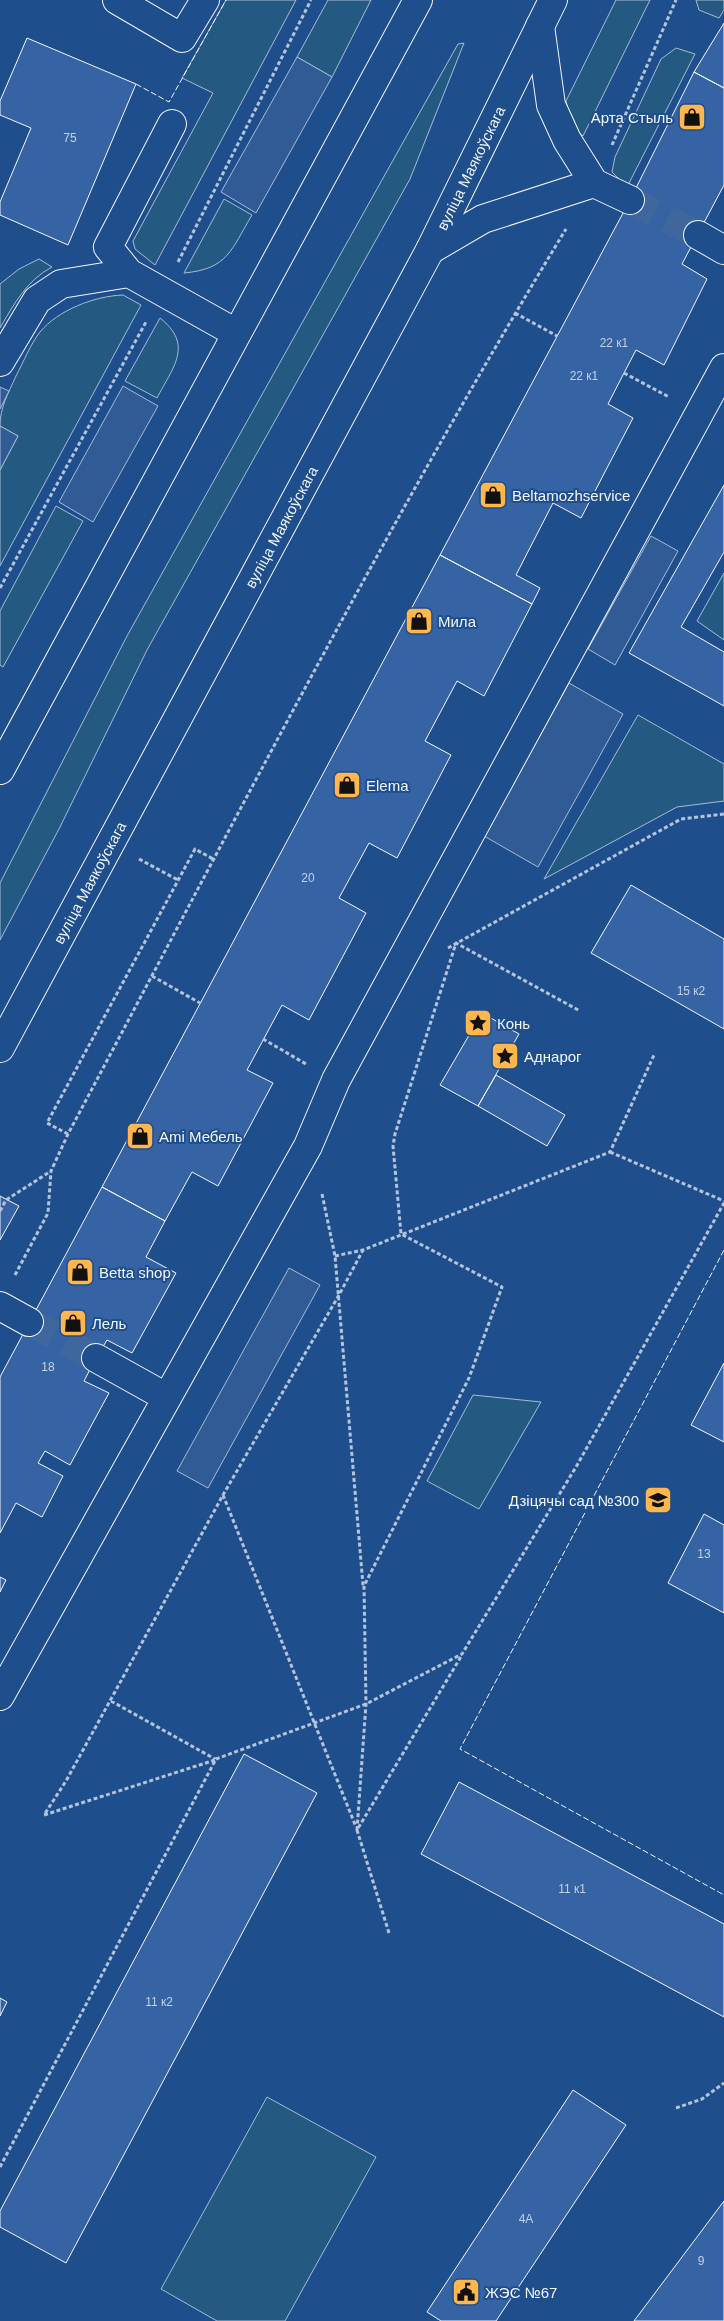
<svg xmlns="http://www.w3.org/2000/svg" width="724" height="2321" viewBox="0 0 724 2321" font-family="Helvetica,sans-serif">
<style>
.green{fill:#245a82;stroke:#a8bbd7}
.parking{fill:#305b95;stroke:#a8bbd7}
.building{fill:#3563a3;stroke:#f2f6ff}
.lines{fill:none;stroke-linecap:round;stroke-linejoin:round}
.minor-tunnel{stroke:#3f679d;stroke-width:28;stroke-dasharray:28 14;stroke-linecap:butt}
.minor-casing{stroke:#f2f6ff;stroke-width:30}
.major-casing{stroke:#f2f6ff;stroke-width:30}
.path{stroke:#b3c4dc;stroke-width:3;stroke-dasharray:4 2.5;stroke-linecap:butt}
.minor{stroke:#1f4e8c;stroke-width:28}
.major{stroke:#1f4e8c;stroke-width:28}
.fence{stroke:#f2f6ff;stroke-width:1;stroke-dasharray:6 2.5;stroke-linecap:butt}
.labels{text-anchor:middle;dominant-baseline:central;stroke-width:4;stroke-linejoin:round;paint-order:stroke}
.number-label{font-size:12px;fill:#c3d1e8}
.poi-label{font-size:15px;fill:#f2f6ff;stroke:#1f4e8c;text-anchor:start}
.street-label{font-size:15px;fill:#f2f6ff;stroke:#1f4e8c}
</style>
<rect width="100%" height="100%" fill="#1f4e8c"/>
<path class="green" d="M 226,0 L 296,0 L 155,265 L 135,249 L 133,241 L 213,93 L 182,78 Z
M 328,0 L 371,0 L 332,77 L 297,57 Z
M 616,0 L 650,0 L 583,136 L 572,127 L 566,101 Z
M 696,0 L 724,0 L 724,10 L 719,18 L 699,10 Z
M 464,43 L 410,179 L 147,650 L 59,829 L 0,940 L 0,883 L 127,636 L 458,44 Z
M 676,48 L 695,54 L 627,187 L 612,172 L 615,157 L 661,59 Z
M 224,199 L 252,215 C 231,250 228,269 184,273 Z
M 39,259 L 52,267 C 27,280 14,304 0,328 L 0,284 L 19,269 Z
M 123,295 L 141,305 L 0,566 L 0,470 L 18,436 L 0,426 C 0,407 8,394 16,376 C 24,361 30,345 40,332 C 58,310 95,296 123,295 Z
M 160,318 C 194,345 173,367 157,398 L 125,381 Z
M 56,506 L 83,521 L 3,667 L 0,665 L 0,611 Z
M 724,573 L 724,640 L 697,621 Z
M 638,715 L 724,764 L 724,801 L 677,807 L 544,879 Z
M 473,1395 L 541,1402 L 479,1509 L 427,1481 Z
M 267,2097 L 376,2157 L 285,2321 L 217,2321 L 161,2289 Z"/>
<path class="parking" d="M 297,57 L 332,77 L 256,213 L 221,192 Z
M 123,386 L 158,406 L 93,522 L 59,502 Z
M 0,387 L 9,391 L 0,409 Z
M 0,426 L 18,436 L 0,470 Z
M 651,536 L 678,551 L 615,665 L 588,649 Z
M 569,683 L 623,714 L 538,867 L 484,836 Z
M 289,1268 L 320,1285 L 208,1488 L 177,1471 Z"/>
<path class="building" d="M 724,23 L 724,88 L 694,72 Z
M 27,38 L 136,84 L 68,245 L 0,215 L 0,202 L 31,128 L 0,115 L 0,101 Z
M 694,72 L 724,88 L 724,185 L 682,264 L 707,279 L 664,365 L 636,350 L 624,373 L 608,404 L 633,418 L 581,518 L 553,503 L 516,575 L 540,588 L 532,604 L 440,555 L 630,200 Z
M 724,485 L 724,552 L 681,627 L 724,652 L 724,706 L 629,653 Z
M 440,555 L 532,604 L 484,696 L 457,681 L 425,741 L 451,755 L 397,858 L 369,843 L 339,898 L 366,913 L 309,1020 L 282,1005 L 247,1070 L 273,1083 L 218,1186 L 192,1172 L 165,1221 L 102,1187 Z
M 631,885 L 724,939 L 724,1029 L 591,953 Z
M 482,1013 L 519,1034 L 478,1106 L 440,1085 Z
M 496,1075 L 565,1115 L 547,1146 L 478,1106 Z
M 102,1187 L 165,1221 L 146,1257 L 176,1273 L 132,1353 L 107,1340 L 96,1358 L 84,1381 L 109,1393 L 70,1465 L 45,1451 L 38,1463 L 63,1476 L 42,1517 L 16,1503 L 0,1533 L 0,1377 Z
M 0,1196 L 19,1206 L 0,1240 Z
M 724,1363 L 724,1442 L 691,1425 Z
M 704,1514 L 724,1525 L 724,1613 L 668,1583 Z
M 0,1577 L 6,1580 L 0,1592 Z
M 244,1754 L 317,1793 L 66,2263 L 0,2227 L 0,2211 Z
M 459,1782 L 724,1924 L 724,2017 L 421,1854 Z
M 0,1998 L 7,2002 L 0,2016 Z
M 573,2090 L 626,2125 L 496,2321 L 441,2321 L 427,2312 Z
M 724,2201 L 724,2321 L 634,2321 Z"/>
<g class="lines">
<path class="minor-tunnel" d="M 630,200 L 698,235
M 29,1322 L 96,1358"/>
<g class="minor-casing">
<path id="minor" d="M 117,0 L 182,38 L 205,0
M 540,26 L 551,105 L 567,140 L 594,183 L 630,200
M 698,235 L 724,250
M 430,250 L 483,219 L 594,183
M 129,273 L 108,247 L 172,124
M 0,362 L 37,300 L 61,284 L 129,273 L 236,333
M 0,1306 L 29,1322
M 96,1358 L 166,1397
M 0,1696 L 308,1146 L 336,1080 L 724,368"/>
</g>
<g class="major-casing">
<g id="major">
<path d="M 0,770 L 418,0"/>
<path id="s1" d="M 0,1048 L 430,250 L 553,0"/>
</g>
</g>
<path class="path" d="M 612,145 L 676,0
M 178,262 L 311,0
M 515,313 L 557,336
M 624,373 L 669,397
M 0,588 L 146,322
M 139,859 L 178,880
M 448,948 L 681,819 L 724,814
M 152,976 L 200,1003
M 263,1039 L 306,1064
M 68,1134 L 47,1123 L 195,849 L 215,860
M 610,1152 L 724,1201
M 322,1194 L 335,1256 L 363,1585
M 0,1211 L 6,1200 L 51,1171
M 335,1256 L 363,1250 L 610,1152 L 654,1055
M 15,1275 L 48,1213 L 51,1171 L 68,1134 C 230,830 387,523 566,229
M 223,1495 L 356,1827
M 111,1701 L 215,1759
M 215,1760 L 44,1815 L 66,1781 L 223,1495 L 339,1295 L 363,1250
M 357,1830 L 366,1704 L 364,1586 L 469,1378 L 502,1287 L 401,1234 L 393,1146 L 395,1134 L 456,943 L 580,1011
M 389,1933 L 357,1830 L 462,1655
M 676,2108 L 702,2099 L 724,2083
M 0,2167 L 216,1759 L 366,1704 L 462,1654 L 576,1467 L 724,1203"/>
<use href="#minor" class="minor"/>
<use href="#major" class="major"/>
<path class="fence" d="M 136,84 L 169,102 L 226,0
M 724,1250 L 460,1749 L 724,1895"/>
</g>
<defs>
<g id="shop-square" transform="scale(1.4375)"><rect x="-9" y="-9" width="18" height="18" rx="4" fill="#ffb74d" stroke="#1f4e8c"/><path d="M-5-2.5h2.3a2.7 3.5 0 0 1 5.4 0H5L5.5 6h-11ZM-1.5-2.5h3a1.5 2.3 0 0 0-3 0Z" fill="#111"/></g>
<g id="sight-square" transform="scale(1.4375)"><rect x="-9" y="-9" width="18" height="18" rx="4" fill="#ffb74d" stroke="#1f4e8c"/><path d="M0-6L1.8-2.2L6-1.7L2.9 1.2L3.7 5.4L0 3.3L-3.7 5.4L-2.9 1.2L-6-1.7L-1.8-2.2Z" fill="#111"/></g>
<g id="school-square" transform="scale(1.4375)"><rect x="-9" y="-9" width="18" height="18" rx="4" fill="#ffb74d" stroke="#1f4e8c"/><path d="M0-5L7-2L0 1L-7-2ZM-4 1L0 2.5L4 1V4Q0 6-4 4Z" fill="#111"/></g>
<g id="civic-square" transform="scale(1.4375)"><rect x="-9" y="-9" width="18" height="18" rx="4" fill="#ffb74d" stroke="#1f4e8c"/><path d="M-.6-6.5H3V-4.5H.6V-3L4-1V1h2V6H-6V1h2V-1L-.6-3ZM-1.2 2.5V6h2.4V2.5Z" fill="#111"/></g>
</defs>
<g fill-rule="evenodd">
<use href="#shop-square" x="692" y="117"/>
<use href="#shop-square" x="493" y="495"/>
<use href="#shop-square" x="419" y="621"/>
<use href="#shop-square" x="347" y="785"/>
<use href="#sight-square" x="478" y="1023"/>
<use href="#sight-square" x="505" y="1056"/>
<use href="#shop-square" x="140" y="1136"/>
<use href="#shop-square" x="80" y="1272"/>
<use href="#shop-square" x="73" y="1323"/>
<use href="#school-square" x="658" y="1500"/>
<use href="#civic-square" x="466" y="2292"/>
</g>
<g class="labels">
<g class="number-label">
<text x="70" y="138">75</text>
<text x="614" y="343">22 к1</text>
<text x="584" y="376">22 к1</text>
<text x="308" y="878">20</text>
<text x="691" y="991">15 к2</text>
<text x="48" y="1367">18</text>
<text x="704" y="1554">13</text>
<text x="572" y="1889">11 к1</text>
<text x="159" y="2002">11 к2</text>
<text x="526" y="2219">4А</text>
<text x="701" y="2261">9</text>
</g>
<g class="poi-label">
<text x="673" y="117" text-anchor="end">Арта Стыль</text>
<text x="512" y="495">Beltamozhservice</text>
<text x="438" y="621">Мила</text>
<text x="366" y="785">Elema</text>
<text x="497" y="1023">Конь</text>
<text x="524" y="1056">Аднарог</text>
<text x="159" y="1136">Ami Мебель</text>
<text x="99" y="1272">Betta shop</text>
<text x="92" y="1323">Лель</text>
<text x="639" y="1500" text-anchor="end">Дзіцячы сад №300</text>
<text x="485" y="2292">ЖЭС №67</text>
</g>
<g class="street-label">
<text stroke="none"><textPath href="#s1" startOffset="998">вуліца Маякоўскага</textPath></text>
<text stroke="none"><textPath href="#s1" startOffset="592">вуліца Маякоўскага</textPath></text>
<text stroke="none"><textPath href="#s1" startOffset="188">вуліца Маякоўскага</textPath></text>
</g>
</g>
</svg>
